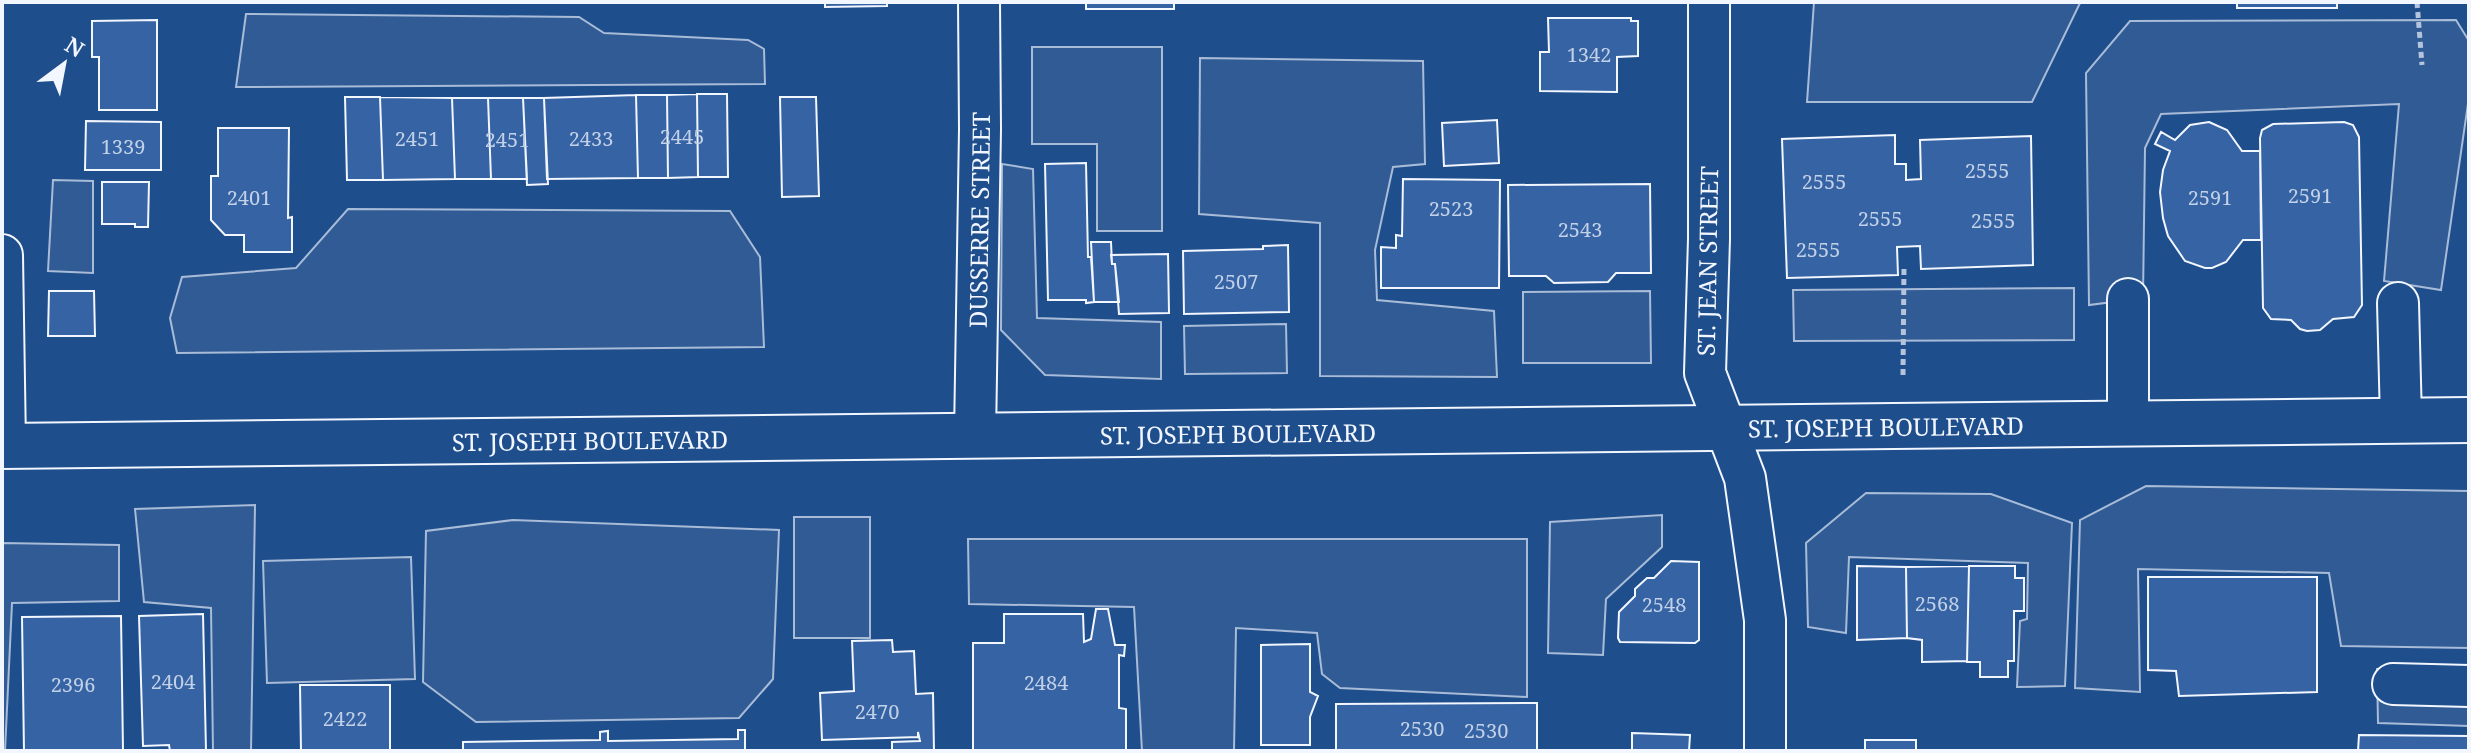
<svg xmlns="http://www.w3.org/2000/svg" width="2471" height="753" viewBox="0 0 2471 753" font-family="'Noto Serif',serif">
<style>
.parking{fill:#305b95;stroke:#a8bbd7;stroke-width:2}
.building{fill:#3563a3;stroke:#f2f6ff;stroke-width:2}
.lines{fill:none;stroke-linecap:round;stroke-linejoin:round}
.minor-casing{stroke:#f2f6ff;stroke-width:44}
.major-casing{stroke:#f2f6ff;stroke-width:48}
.path{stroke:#b3c4dc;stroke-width:5;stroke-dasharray:6 4;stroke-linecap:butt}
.minor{stroke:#1f4e8c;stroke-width:40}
.major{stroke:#1f4e8c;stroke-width:44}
.labels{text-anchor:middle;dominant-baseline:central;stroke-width:6;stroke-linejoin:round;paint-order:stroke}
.number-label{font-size:20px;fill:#c3d1e8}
.street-label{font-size:24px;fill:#f2f6ff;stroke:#1f4e8c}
</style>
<rect width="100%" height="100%" fill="#1f4e8c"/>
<path class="parking" d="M 1814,2 L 2113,2 L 2080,3 L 2032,102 L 1807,102 Z
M 246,14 L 579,17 L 604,33 L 748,40 L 764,49 L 765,84 L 236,87 Z
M 2456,20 L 2469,41 L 2469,97 L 2441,290 L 2384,281 L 2399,104 L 2161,114 L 2145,148 L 2143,298 L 2089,305 L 2086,73 L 2130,21 Z
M 1032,47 L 1162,47 L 1162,231 L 1097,231 L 1097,144 L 1032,144 Z
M 1200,58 L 1423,61 L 1425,164 L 1393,167 L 1375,250 L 1377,300 L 1494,311 L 1497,377 L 1320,376 L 1320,223 L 1199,214 Z
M 1002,164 L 1033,169 L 1037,318 L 1161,322 L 1161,379 L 1045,375 L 1001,330 Z
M 53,180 L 93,181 L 93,273 L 48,271 Z
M 348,209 L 730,211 L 760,257 L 764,347 L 177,353 L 170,318 L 182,277 L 296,268 Z
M 2074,288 L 2074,340 L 1794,341 L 1793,290 Z
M 1650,291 L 1651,363 L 1523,363 L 1523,292 Z
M 1286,324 L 1287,373 L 1185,374 L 1184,326 Z
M 2146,486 L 2469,491 L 2469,648 L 2341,646 L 2329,573 L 2138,569 L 2140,692 L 2075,688 L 2080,520 Z
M 1866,493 L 1991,494 L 2072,523 L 2065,686 L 2017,687 L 2020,621 L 2027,619 L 2028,563 L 1849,557 L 1846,633 L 1808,627 L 1806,543 Z
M 255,505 L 251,751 L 213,751 L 211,608 L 144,602 L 135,509 Z
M 1662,515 L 1662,547 L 1606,599 L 1603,655 L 1548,653 L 1550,522 Z
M 794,517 L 870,517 L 870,638 L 794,638 Z
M 513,520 L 779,530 L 773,679 L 739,718 L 476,722 L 423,682 L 426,531 Z
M 968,539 L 1527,539 L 1527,697 L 1340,688 L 1322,674 L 1317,633 L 1236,628 L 1234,751 L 1142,751 L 1134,607 L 969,604 Z
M 2,543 L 119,545 L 119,601 L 12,603 L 5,751 L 2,751 Z
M 411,557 L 415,679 L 267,683 L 263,561 Z
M 2469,668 L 2469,726 L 2378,723 L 2377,669 Z"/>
<path class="building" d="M 825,2 L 887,2 L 887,6 L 825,7 Z
M 1086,2 L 1174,2 L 1174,9 L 1086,9 Z
M 2237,2 L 2337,2 L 2337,8 L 2237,8 Z
M 1548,18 L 1631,18 L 1631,21 L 1638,21 L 1638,56 L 1617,57 L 1617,92 L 1540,91 L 1540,52 L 1549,52 Z
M 157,20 L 157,110 L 99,110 L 99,57 L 92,57 L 92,21 Z
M 697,94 L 727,94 L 728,177 L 698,177 Z
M 697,94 L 698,177 L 668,178 L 667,95 Z
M 636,95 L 638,178 L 547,179 L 544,98 Z
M 636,95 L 667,95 L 668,178 L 638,178 Z
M 345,97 L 380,97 L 383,180 L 347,180 Z
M 380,97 L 452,98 L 455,179 L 383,180 Z
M 780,97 L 816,97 L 819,196 L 782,197 Z
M 452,98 L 488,98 L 491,179 L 455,179 Z
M 488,98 L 523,98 L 527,179 L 491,179 Z
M 523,98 L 544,98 L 548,184 L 527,185 Z
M 1497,120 L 1499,163 L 1444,166 L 1442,123 Z
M 86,121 L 161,122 L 161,170 L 85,170 Z
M 2209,122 L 2227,130 L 2242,151 L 2260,151 L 2261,240 L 2243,240 L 2226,262 L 2212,268 L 2205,268 L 2185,261 L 2168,236 L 2163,218 L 2160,192 L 2163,170 L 2170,151 L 2155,144 L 2161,132 L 2175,140 L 2190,125 Z
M 2344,122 L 2353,125 L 2359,137 L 2362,305 L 2354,317 L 2333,319 L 2320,330 L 2307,331 L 2300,329 L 2291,320 L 2271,319 L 2263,308 L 2260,138 L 2262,130 L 2273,124 Z
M 218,128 L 289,128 L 288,218 L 292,217 L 292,252 L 244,252 L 244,235 L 225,235 L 211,220 L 211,176 L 218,176 Z
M 1895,135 L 1895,164 L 1906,164 L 1906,180 L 1921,179 L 1920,140 L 2031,136 L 2033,265 L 1921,269 L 1920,246 L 1897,247 L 1898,275 L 1787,278 L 1782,139 Z
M 1086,163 L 1088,257 L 1091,257 L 1094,302 L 1086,303 L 1086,300 L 1048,300 L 1045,164 Z
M 1403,179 L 1500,180 L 1499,288 L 1381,288 L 1381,247 L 1396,248 L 1396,235 L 1402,236 Z
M 102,182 L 149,182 L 148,227 L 135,227 L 135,224 L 102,224 Z
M 1650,184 L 1651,273 L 1616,273 L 1608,282 L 1554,283 L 1546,276 L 1509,276 L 1508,185 Z
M 1091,242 L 1111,242 L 1112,264 L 1115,264 L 1119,302 L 1094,302 Z
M 1288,245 L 1289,312 L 1184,314 L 1183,251 L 1263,249 L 1263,246 Z
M 1168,254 L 1169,313 L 1119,314 L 1115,264 L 1112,264 L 1111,255 Z
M 49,291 L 94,291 L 95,336 L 48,336 Z
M 1671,561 L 1699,562 L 1699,640 L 1695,643 L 1620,642 L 1618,638 L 1619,612 L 1635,596 L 1635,589 L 1647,578 L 1654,578 Z
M 1857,566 L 1906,567 L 1907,638 L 1857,640 Z
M 1969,566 L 2015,566 L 2015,578 L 2024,578 L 2024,611 L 2014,611 L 2014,661 L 2008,661 L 2008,677 L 1980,677 L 1980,662 L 1967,662 Z
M 1969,566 L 1967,661 L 1922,662 L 1922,640 L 1907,638 L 1906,567 Z
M 2148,577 L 2317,577 L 2317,692 L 2179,696 L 2176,671 L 2148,670 Z
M 1096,609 L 1108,609 L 1115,645 L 1125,645 L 1124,656 L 1119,655 L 1119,708 L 1126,709 L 1126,751 L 973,751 L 973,643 L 1004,643 L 1004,614 L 1083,614 L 1084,642 L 1091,639 Z
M 203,614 L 206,751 L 170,751 L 169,745 L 143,746 L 139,616 Z
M 121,616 L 123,751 L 24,751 L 22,617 Z
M 892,640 L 893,652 L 914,651 L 916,694 L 933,693 L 934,751 L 892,751 L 892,742 L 920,741 L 918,732 L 918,737 L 822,740 L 820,693 L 854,691 L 852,641 Z
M 1310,644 L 1310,692 L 1318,696 L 1310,717 L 1310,745 L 1261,745 L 1261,645 Z
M 300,685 L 390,685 L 390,751 L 301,751 Z
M 1537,703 L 1537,751 L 1336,751 L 1336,704 Z
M 738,730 L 745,730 L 745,751 L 463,751 L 463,742 L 600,740 L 600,732 L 608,731 L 608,741 L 738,739 Z
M 1632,733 L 1690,735 L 1689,751 L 1632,751 Z
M 2359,735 L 2469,736 L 2469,751 L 2358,751 Z
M 1865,740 L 1916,740 L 1916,751 L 1865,751 Z"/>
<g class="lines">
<g class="minor-casing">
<g id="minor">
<path d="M 1709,2 L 1709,239 L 1705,373 L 1745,478 L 1765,620 L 1765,751"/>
<path d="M 2,255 L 5,445"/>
<path d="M 2398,303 L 2401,420"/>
<path d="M 2128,423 L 2128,299"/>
<path id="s1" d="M 975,436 L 980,129 L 979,2"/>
<path d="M 2393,684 L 2469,686"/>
</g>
</g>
<g class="major-casing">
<g id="major">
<path id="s2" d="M 2,446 L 2469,420"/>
</g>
</g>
<path class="path" d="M 2417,2 L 2422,65
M 1903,375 L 1904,266"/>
<use href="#minor" class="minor"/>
<use href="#major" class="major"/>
</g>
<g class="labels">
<g class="number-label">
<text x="1589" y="54">1342</text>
<text x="682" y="136">2445</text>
<text x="417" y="138">2451</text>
<text x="591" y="138">2433</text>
<text x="507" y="139">2451</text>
<text x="123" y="146">1339</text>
<text x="1987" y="170">2555</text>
<text x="1824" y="181">2555</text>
<text x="2310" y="195">2591</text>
<text x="249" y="197">2401</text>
<text x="2210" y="197">2591</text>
<text x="1451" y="208">2523</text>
<text x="1880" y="218">2555</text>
<text x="1993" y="220">2555</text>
<text x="1580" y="229">2543</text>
<text x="1818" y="249">2555</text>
<text x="1236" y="281">2507</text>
<text x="1937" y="603">2568</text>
<text x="1664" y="604">2548</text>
<text x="173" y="681">2404</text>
<text x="1046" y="682">2484</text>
<text x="73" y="684">2396</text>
<text x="877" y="711">2470</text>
<text x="345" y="718">2422</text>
<text x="1422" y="728">2530</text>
<text x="1486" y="730">2530</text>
</g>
<g class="street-label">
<text stroke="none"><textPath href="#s1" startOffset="216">DUSSERRE STREET</textPath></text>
<text transform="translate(1707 261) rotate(-89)">ST. JEAN STREET</text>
<text stroke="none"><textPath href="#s2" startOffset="1884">ST. JOSEPH BOULEVARD</textPath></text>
<text stroke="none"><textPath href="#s2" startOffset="1236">ST. JOSEPH BOULEVARD</textPath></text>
<text stroke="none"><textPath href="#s2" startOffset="588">ST. JOSEPH BOULEVARD</textPath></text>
</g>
</g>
<rect width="2471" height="753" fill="none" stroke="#f2f6ff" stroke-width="8"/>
<g transform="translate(64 64) rotate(32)" stroke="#1f4e8c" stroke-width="6" paint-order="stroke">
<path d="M0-6L14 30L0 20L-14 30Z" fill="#f2f6ff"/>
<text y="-12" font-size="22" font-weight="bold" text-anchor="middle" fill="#f2f6ff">N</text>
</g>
</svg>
